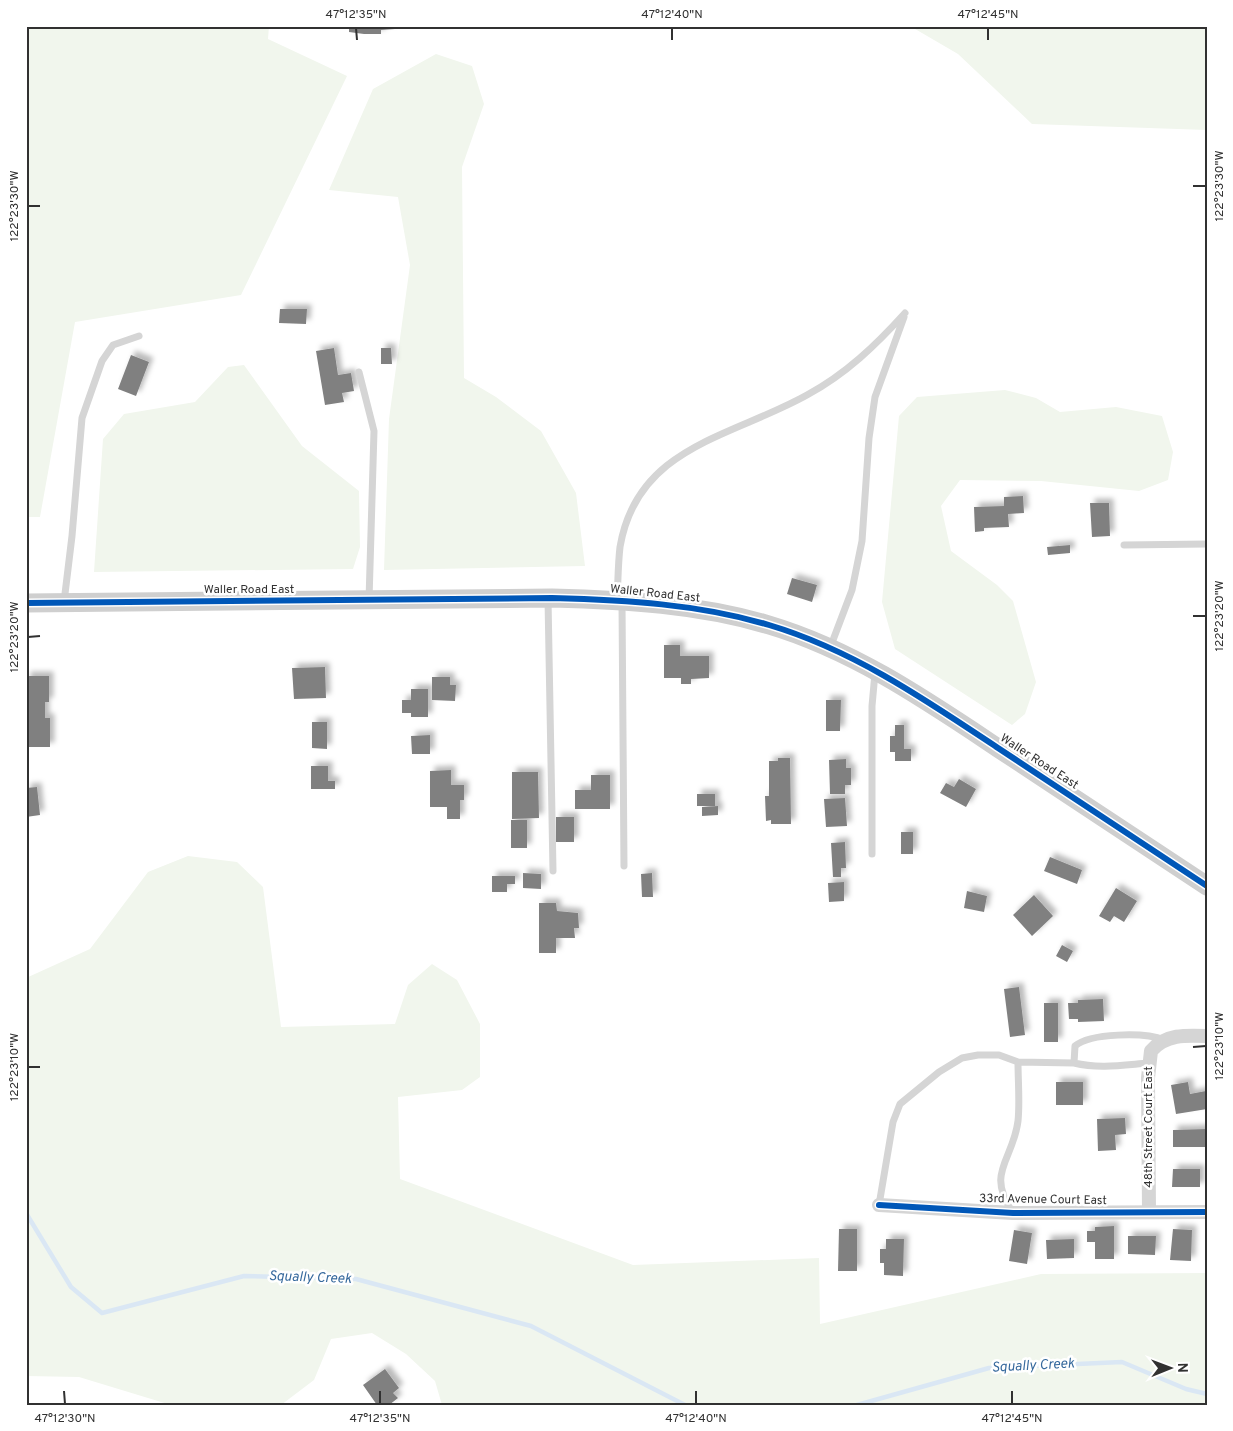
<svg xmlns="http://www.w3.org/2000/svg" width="1233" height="1431" viewBox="0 0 1233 1431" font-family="Overpass,sans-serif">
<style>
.green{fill:#f1f6ed}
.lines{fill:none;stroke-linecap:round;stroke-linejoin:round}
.stream{stroke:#dae7f4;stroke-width:4.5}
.building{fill:#808080;filter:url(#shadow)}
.lane{stroke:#d5d5d5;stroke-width:7}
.street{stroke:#d5d5d5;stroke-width:14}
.secondary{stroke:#cfcfcf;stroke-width:19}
.cycleway-casing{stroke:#fff;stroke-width:9}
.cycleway{stroke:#0057b8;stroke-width:6}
.ticks{fill:none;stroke:#313131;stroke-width:2}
.labels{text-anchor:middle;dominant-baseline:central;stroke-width:5;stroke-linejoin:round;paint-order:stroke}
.street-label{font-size:12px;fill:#313131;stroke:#fff}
.water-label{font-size:14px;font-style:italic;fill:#36699d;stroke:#fff}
.neatline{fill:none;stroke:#313131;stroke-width:2}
.ticks-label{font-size:12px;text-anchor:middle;fill:#313131}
</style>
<defs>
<filter id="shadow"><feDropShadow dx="4.5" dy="-4.5" stdDeviation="2.5" flood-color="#0004"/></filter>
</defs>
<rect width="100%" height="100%" fill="#fff"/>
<path class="green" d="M 26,26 L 269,26 L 268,39 L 347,76 L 241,295 L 75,322 L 40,517 L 26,517 Z
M 910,26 L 1207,26 L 1207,130 L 1032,124 L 958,54 Z
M 436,54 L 472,66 L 484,104 L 462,167 L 464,378 L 496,397 L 541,431 L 576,493 L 585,566 L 384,570 L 389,419 L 410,265 L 398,197 L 329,190 L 373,89 Z
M 244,365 L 302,446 L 359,491 L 360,547 L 353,569 L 94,572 L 103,439 L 124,414 L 195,402 L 228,367 Z
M 1005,390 L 1036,398 L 1060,412 L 1116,407 L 1162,416 L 1173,452 L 1168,480 L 1139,491 L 1041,481 L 960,480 L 941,506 L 951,551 L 997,585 L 1013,601 L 1036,682 L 1025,714 L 1012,725 L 895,649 L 882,602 L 899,416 L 917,397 Z
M 188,856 L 237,862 L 263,887 L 281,1027 L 395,1024 L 408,985 L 432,964 L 457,980 L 480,1024 L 480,1077 L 462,1090 L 398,1097 L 400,1179 L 633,1265 L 819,1258 L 820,1324 L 1041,1274 L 1207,1273 L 1207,1405 L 442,1405 L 435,1381 L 406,1354 L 372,1333 L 331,1339 L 314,1380 L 281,1405 L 171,1405 L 79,1377 L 26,1376 L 26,978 L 90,949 L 148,872 Z"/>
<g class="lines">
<path class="stream" d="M 26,1213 L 71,1287 L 102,1313 L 244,1276 L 356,1279 L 531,1326 L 685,1405
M 857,1405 L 989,1368 L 1122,1362 L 1186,1389 L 1207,1394"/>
</g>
<path class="building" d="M 349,26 L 395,26 L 395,29 L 381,30 L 381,34 L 364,34 L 349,32 Z
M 280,309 L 307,309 L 306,324 L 279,323 Z
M 334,348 L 338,375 L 351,373 L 354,391 L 342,393 L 344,402 L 325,405 L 316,351 Z
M 381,348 L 391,348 L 392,364 L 381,364 Z
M 131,355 L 149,362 L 136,396 L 118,389 Z
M 1023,496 L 1024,513 L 1008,514 L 1009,527 L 984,528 L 984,531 L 975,532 L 974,507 L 1004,506 L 1004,497 Z
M 1090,503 L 1109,503 L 1110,536 L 1092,537 Z
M 1070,545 L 1070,553 L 1048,555 L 1047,547 Z
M 792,578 L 817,585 L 812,602 L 787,594 Z
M 664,645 L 680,645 L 680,656 L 709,656 L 709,678 L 691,679 L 691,684 L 681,684 L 681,678 L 664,678 Z
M 325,667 L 326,698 L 294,699 L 292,668 Z
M 26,676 L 49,676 L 49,702 L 45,702 L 45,718 L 50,718 L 50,747 L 27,747 Z
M 432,677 L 450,677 L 450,685 L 456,685 L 455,701 L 432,700 Z
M 411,689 L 428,689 L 428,717 L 411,717 L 411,713 L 402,713 L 402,700 L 411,700 Z
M 826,700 L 841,700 L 840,731 L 826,731 Z
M 312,722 L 327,722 L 327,749 L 312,748 Z
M 895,725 L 904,725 L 904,749 L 911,749 L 911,761 L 895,761 L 895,752 L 890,752 L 890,736 L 895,736 Z
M 430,735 L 430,754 L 412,754 L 411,736 Z
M 778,758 L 790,758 L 791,824 L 771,824 L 771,820 L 766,821 L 765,796 L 769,796 L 769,761 L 778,761 Z
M 846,759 L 846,768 L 851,768 L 851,785 L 845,785 L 845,794 L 830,794 L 829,760 Z
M 311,766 L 328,766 L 328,781 L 335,781 L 335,789 L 311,789 Z
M 451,770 L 451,785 L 464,785 L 464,800 L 460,800 L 460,819 L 447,819 L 447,807 L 430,807 L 430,771 Z
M 512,772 L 538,772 L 539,818 L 512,819 Z
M 591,775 L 610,775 L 610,809 L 575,809 L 575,790 L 591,790 Z
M 959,779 L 976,789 L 966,807 L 940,793 L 946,783 L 954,787 Z
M 37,787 L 40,815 L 26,817 L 26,788 Z
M 697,794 L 715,794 L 715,806 L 697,806 Z
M 845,798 L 847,826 L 826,827 L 824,799 Z
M 718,806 L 718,815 L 702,816 L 702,807 Z
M 556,817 L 574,817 L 574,842 L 556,842 Z
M 511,820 L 527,820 L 527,848 L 511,848 Z
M 901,832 L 913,832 L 913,854 L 901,854 Z
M 845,842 L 846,868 L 841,868 L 841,877 L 833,877 L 831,843 Z
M 1050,857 L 1082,870 L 1077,884 L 1044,871 Z
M 523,873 L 541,874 L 541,889 L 523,888 Z
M 652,873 L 653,897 L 642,897 L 641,874 Z
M 492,876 L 515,876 L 515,884 L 507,884 L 507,892 L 492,892 Z
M 844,882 L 844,901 L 829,902 L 828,883 Z
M 1116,888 L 1137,901 L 1124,922 L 1114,916 L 1110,922 L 1099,916 Z
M 967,891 L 987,896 L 984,912 L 964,908 Z
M 1034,895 L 1053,916 L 1032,936 L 1013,915 Z
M 539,903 L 556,903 L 557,911 L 578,913 L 579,928 L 574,928 L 575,938 L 556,938 L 556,953 L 539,953 Z
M 1062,945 L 1073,951 L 1067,962 L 1056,956 Z
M 1019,987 L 1025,1035 L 1010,1037 L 1004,989 Z
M 1103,999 L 1104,1021 L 1078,1022 L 1078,1019 L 1069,1019 L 1068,1003 L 1078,1003 L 1078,1000 Z
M 1044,1003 L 1058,1003 L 1058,1042 L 1044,1042 Z
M 1056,1082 L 1083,1082 L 1083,1105 L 1056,1105 Z
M 1188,1082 L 1190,1094 L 1206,1091 L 1207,1109 L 1176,1114 L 1171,1085 Z
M 1125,1118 L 1126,1134 L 1115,1135 L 1116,1150 L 1098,1151 L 1097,1119 Z
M 1207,1129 L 1207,1147 L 1173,1147 L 1173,1130 Z
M 1173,1169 L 1200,1169 L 1200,1187 L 1172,1187 Z
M 1114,1226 L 1114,1259 L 1095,1259 L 1095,1242 L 1087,1242 L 1087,1231 L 1095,1231 L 1095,1227 Z
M 839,1229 L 857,1229 L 857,1271 L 838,1271 Z
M 1173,1229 L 1192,1230 L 1191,1261 L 1170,1260 Z
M 1014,1230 L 1032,1233 L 1027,1264 L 1009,1261 Z
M 1128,1236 L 1156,1236 L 1155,1255 L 1128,1254 Z
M 886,1239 L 904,1239 L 903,1276 L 884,1275 L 884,1263 L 880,1263 L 880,1249 L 886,1249 Z
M 1074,1239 L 1074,1258 L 1047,1259 L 1046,1240 Z
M 385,1369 L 399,1388 L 393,1393 L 398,1398 L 389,1405 L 377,1405 L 363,1385 Z"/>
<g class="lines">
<path class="lane" d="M 359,372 L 374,431 L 369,600
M 1124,545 L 1207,544
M 548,599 L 553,871
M 617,600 C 618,583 618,564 620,547 C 637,446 732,437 807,395 C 846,374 876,345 905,313
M 64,602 L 72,536 L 82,418 L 102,361 L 113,345 L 139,336
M 622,603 L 624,866
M 830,648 L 852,590 L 862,541 L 869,438 L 875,397 L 904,317
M 872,854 L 872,706 L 875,673
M 1148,1063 C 1123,1065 1099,1069 1074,1063 L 1075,1046 C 1090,1033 1145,1032 1164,1040
M 879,1205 L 893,1122 L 900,1104 L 939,1072 L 962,1058 L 978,1055 L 999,1055 L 1018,1062 L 1074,1063
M 1013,1213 C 985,1172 1013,1161 1018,1121 C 1020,1102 1018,1082 1018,1062"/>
<path class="street" d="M 879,1205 L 1013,1213 L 1207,1212
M 1149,1212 L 1148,1078 L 1151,1051 C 1165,1034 1186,1035 1207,1036"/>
<path class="secondary" d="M 26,603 L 552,598 C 625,600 699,604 769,625 C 853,650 926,700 998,748 C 1068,794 1137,840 1207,886"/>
<g class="cycleway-casing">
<path id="cycleway" d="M 26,603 L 552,598 C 625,600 699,604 769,625 C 853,650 926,700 998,748 C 1068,794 1137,840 1207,886
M 879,1205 L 1013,1213 L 1207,1212"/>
</g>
<use href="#cycleway" class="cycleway"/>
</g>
<path class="ticks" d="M 356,28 L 357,40M 672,28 L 672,40M 988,28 L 988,40M 1193,186 L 1206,186M 28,206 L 40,206M 1193,616 L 1206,616M 28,637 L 40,636M 1193,1047 L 1206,1046M 28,1067 L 40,1067M 64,1391 L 65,1404M 380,1391 L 380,1404M 696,1391 L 696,1404M 1012,1391 L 1012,1404"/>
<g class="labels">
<g class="street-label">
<text x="249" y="590">Waller Road East</text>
<text transform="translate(655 594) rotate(6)">Waller Road East</text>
<text transform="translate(1039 762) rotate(33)">Waller Road East</text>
<text transform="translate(1149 1127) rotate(-90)">48th Street Court East</text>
<text transform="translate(1043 1200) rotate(1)">33rd Avenue Court East</text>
</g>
<g class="water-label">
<text transform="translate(310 1278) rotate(2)">Squally Creek</text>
<text transform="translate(1033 1366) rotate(-3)">Squally Creek</text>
</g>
</g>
<rect width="1233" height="1431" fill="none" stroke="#ffffff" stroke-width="55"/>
<g transform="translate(1170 1368) rotate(89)" stroke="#ffffff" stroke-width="4" paint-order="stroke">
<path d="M0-4L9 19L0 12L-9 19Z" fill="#313131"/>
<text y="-8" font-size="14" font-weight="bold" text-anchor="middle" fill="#313131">N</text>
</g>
<rect x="28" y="28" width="1178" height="1376" class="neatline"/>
<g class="ticks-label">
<text x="356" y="18">47°12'35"N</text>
<text x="672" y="18">47°12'40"N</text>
<text x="988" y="18">47°12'45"N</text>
<text transform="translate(1219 186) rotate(-90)" y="4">122°23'30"W</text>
<text transform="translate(14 206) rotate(-90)" y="4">122°23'30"W</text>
<text transform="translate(1219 616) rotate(-90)" y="4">122°23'20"W</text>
<text transform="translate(14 637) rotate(-90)" y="4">122°23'20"W</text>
<text transform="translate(1219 1046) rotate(-90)" y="4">122°23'10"W</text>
<text transform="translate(14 1067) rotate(-90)" y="4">122°23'10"W</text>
<text x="65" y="1422">47°12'30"N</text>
<text x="380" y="1422">47°12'35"N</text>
<text x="696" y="1422">47°12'40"N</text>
<text x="1012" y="1422">47°12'45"N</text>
</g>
</svg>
